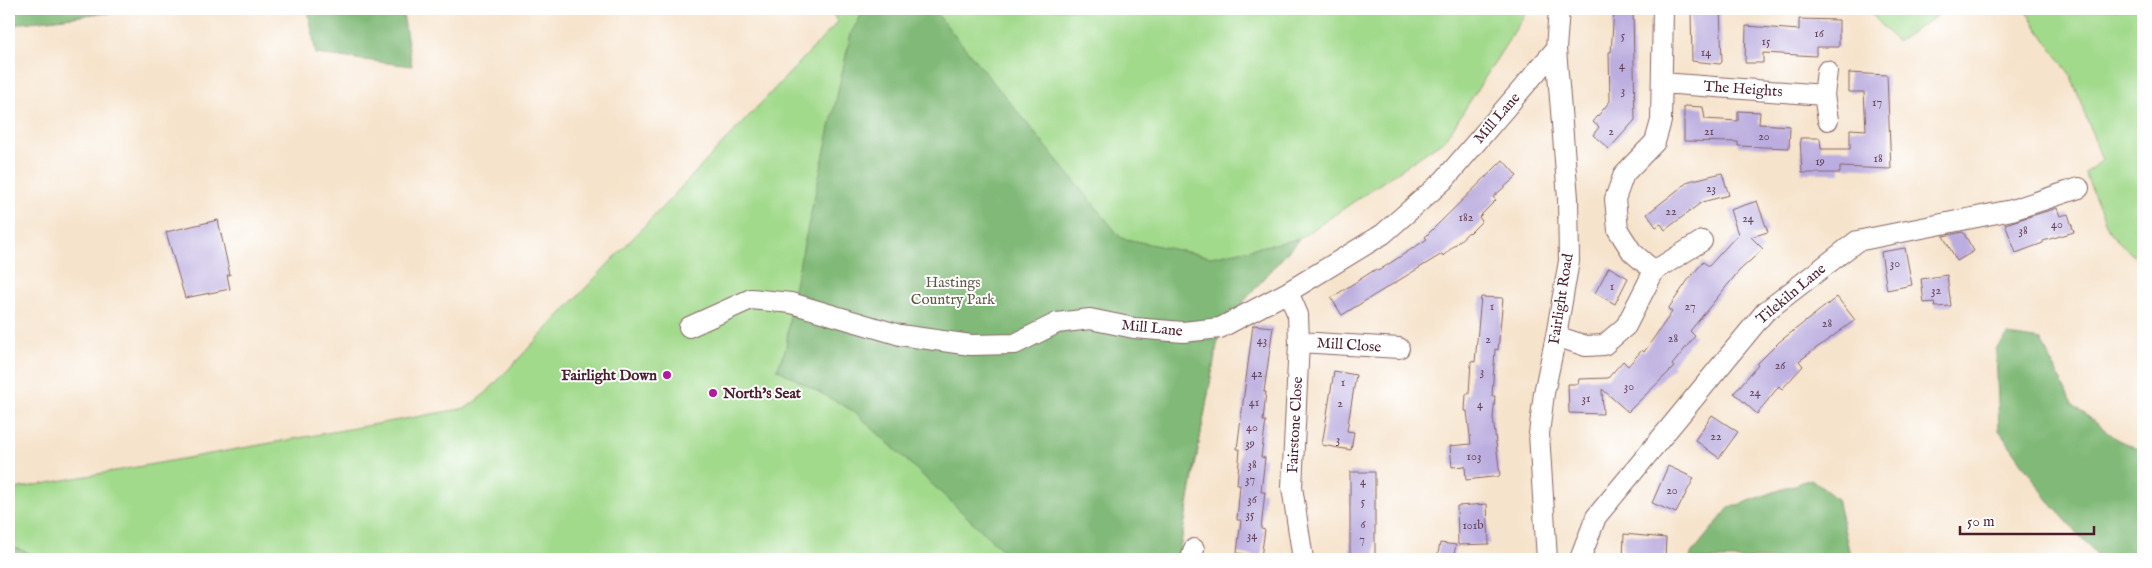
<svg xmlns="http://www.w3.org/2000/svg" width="2152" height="568" viewBox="0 0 2152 568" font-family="'IM FELL English',serif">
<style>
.green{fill:#a2da8c;stroke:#767c5c}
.forest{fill:#81ba78;stroke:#666c52}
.building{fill:#bbaddf}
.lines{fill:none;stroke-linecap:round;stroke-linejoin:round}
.minor-casing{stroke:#866463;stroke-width:22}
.minor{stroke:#fff;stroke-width:20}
.poi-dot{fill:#b5179e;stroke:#fff;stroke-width:2}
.labels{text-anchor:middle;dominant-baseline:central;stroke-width:4;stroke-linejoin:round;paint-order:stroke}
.number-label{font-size:12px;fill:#664258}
.street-label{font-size:15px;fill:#4a1f2b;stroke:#fff}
.park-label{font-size:15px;fill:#645748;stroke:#fff}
.poi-label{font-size:15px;font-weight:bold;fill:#4a1f2b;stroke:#fff;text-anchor:end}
</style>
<rect width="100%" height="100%" fill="#fff"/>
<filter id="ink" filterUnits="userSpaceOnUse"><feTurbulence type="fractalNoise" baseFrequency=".02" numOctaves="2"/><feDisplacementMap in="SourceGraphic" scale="10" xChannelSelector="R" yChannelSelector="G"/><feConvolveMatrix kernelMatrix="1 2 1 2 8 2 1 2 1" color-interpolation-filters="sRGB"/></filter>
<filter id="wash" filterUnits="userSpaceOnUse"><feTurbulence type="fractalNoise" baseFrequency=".0096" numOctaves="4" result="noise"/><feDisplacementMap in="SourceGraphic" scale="20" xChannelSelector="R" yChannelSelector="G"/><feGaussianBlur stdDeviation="1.12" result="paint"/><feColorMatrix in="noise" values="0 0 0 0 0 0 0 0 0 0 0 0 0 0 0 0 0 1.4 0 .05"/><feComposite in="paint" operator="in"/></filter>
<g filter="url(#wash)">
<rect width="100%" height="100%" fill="#f6e3cb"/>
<path class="green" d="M 829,9 L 1526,9 L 1524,16 L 1446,139 L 1299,239 L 1220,328 L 1178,559 L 46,559 L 9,546 L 9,490 L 466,408 L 486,393 L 838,22 Z
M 1867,9 L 1947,9 L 1897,42 Z
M 2024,9 L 2143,9 L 2143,265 L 2110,233 L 2085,173 L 2102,160 L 2071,76 Z"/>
<path class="forest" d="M 9,9 L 115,9 L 115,12 L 22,23 L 9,27 Z
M 308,9 L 402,9 L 412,66 L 316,54 Z
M 865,9 L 933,9 L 1121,238 L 1211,257 L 1299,239 L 1220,328 L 1178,559 L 1012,559 L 855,412 L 777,369 L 786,348 L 791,303 L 851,33 Z
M 2008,335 L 2041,340 L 2072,404 L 2118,440 L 2143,451 L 2143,559 L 2101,559 L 2051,504 L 1999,430 L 1996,349 Z
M 1811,479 L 1837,499 L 1851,559 L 1690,559 L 1691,554 L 1729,508 Z
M 9,546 L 46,559 L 9,559 Z"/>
<g id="blocks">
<path class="building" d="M 1614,9 L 1633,9 L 1635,120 L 1609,149 L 1593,135 L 1599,127 L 1593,122 L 1610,101 L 1609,52 L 1611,52 Z
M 1706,9 L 1720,9 L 1722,62 L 1720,64 L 1692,61 L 1691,11 L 1706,11 Z
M 1799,19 L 1839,20 L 1839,47 L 1816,47 L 1816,56 L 1763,53 L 1763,63 L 1745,63 L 1746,26 L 1799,30 Z
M 1849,73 L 1887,75 L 1891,169 L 1840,167 L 1840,173 L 1802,173 L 1800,138 L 1820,138 L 1821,149 L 1850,149 L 1850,129 L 1866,130 L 1864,92 L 1849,92 Z
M 1684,106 L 1703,107 L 1705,119 L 1738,121 L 1738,111 L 1760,112 L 1759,124 L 1790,126 L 1789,148 L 1738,146 L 1738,142 L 1684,141 Z
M 1503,160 L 1517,176 L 1493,197 L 1496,200 L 1479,217 L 1482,221 L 1470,233 L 1469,232 L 1443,256 L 1442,254 L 1342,315 L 1331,298 L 1376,269 L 1378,271 L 1427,239 L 1425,237 Z
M 1722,173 L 1729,195 L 1702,202 L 1665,230 L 1661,224 L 1656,227 L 1647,214 L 1689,181 Z
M 1757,201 L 1768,232 L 1751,237 L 1763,249 L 1739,271 L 1690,331 L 1695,336 L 1672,365 L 1674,367 L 1628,412 L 1602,389 L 1603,414 L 1569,413 L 1568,384 L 1578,384 L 1579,379 L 1608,378 L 1623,361 L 1628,366 L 1642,350 L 1644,352 L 1672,312 L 1668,309 L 1688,280 L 1703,262 L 1709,266 L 1738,234 L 1730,210 Z
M 2057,208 L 2060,216 L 2068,214 L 2074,232 L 2043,241 L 2043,243 L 2016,253 L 2005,224 Z
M 218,220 L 230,275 L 227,275 L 230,289 L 185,298 L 166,232 Z
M 1963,232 L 1974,251 L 1957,261 L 1943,236 Z
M 1905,248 L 1912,285 L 1887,290 L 1881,252 Z
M 1609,267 L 1628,278 L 1615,304 L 1595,293 Z
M 1947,275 L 1951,306 L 1935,307 L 1934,302 L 1924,303 L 1921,279 Z
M 1481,297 L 1503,298 L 1498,350 L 1495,349 L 1492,396 L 1495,396 L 1493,418 L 1500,476 L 1466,480 L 1465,466 L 1452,467 L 1450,446 L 1471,444 L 1467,411 L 1465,411 L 1466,394 L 1469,394 L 1471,361 L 1475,362 Z
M 1837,297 L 1855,320 L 1799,361 L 1803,366 L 1782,389 L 1779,386 L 1757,414 L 1734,393 L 1758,365 L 1757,364 L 1779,342 Z
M 1253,325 L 1273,327 L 1264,392 L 1266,392 L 1263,421 L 1266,421 L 1261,457 L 1265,458 L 1261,492 L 1265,492 L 1261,529 L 1265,530 L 1261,557 L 1237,553 L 1241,520 L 1237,520 L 1240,485 L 1237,485 L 1240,449 L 1237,449 Z
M 1334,371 L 1356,375 L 1347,431 L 1354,432 L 1351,450 L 1322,445 Z
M 1712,415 L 1738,432 L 1719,458 L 1695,440 Z
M 1668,466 L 1694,478 L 1676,513 L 1652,503 Z
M 1350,472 L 1375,472 L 1375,559 L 1350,559 Z
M 1487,504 L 1489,544 L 1458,545 L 1457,506 Z
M 1624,534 L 1666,538 L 1665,559 L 1623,559 Z
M 1440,543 L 1456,545 L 1453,559 L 1437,559 Z"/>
</g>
</g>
<g filter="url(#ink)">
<use href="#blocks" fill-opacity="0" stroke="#866463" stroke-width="1"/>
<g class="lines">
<g class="minor-casing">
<path id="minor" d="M 1662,83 L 1824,95 L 1828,120
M 1824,95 L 1827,71
M 1654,271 L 1632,252 L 1618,230 L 1615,199 L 1624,174 L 1655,142 L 1661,121 L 1663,9
M 1288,292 L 1298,315 L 1299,342 L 1292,487 L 1303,559
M 689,327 L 751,299 L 791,303 L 900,335 L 971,345 L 1015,344 L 1057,323 L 1090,319 L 1134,328 L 1183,332 L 1220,328 L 1288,292 L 1383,234 L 1444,180 L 1556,49
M 1556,336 L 1586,346 L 1604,345 L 1626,326 L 1654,271 L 1702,241
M 1299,342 L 1399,348
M 1191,559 L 1194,549
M 1547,559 L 1539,434 L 1544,393 L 1556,336 L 1569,261 L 1568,198 L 1556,49 L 1559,9
M 1580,559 L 1596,517 L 1765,312 L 1857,241 L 2012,210 L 2079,188"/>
</g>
<use href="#minor" class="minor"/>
</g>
</g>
<g class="poi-dot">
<circle cx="667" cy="375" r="5"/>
<circle cx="713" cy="393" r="5"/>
</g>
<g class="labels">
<g class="number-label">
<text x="1819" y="33">16</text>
<text x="1623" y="35">5</text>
<text x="1766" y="41">15</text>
<text x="1706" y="52">14</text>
<text x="1622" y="65">4</text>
<text x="1623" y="90">3</text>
<text x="1877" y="102">17</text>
<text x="1611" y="131">2</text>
<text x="1709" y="131">21</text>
<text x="1764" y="136">20</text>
<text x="1878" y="158">18</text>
<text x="1820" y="161">19</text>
<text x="1711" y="188">23</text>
<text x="1671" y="211">22</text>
<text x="1466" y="217">182</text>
<text x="1748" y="218">24</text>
<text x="2057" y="224">40</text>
<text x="2023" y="230">38</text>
<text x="1895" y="263">30</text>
<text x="1612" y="286">1</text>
<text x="1936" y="290">32</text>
<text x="1492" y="306">1</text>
<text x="1690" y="306">27</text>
<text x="1827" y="323">28</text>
<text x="1673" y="338">28</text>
<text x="1488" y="339">2</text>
<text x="1262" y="340">43</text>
<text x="1780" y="365">26</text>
<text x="1482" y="371">3</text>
<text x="1257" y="373">42</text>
<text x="1343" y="382">1</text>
<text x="1629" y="386">30</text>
<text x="1755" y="392">24</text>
<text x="1586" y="398">31</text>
<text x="1254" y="402">41</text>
<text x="1340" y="403">2</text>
<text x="1480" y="404">4</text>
<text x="1252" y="427">40</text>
<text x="1716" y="436">22</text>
<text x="1338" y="439">3</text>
<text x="1250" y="443">39</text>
<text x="1474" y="456">103</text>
<text x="1252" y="464">38</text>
<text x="1250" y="479">37</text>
<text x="1363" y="481">4</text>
<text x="1672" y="490">20</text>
<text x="1252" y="499">36</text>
<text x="1363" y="501">5</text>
<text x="1250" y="514">35</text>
<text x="1363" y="524">6</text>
<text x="1473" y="525">101b</text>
<text x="1252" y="535">34</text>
<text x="1362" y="539">7</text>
</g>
<g class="street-label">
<text transform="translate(1743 89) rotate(4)">The Heights</text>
<text transform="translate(1497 118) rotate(-49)">Mill Lane</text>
<text transform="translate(1791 294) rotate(-40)">Tilekiln Lane</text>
<text transform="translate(1561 299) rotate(-81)">Fairlight Road</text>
<text transform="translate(1152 328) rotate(6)">Mill Lane</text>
<text transform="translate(1349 345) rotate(4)">Mill Close</text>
<text transform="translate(1295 425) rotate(-87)">Fairstone Close</text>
</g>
<g class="park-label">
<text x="953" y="282">Hastings<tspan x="953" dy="17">Country Park</tspan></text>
</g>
<g class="poi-label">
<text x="657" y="375">Fairlight Down</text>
<text x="723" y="393" text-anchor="start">North's Seat</text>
</g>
</g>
<rect width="2152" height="568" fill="none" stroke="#fff" stroke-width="30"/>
<path d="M1960 526v8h134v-8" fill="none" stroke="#4a1f2b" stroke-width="2.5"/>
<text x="1967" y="526" font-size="15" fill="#4a1f2b" stroke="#ffffff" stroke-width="4" paint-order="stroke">50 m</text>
</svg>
